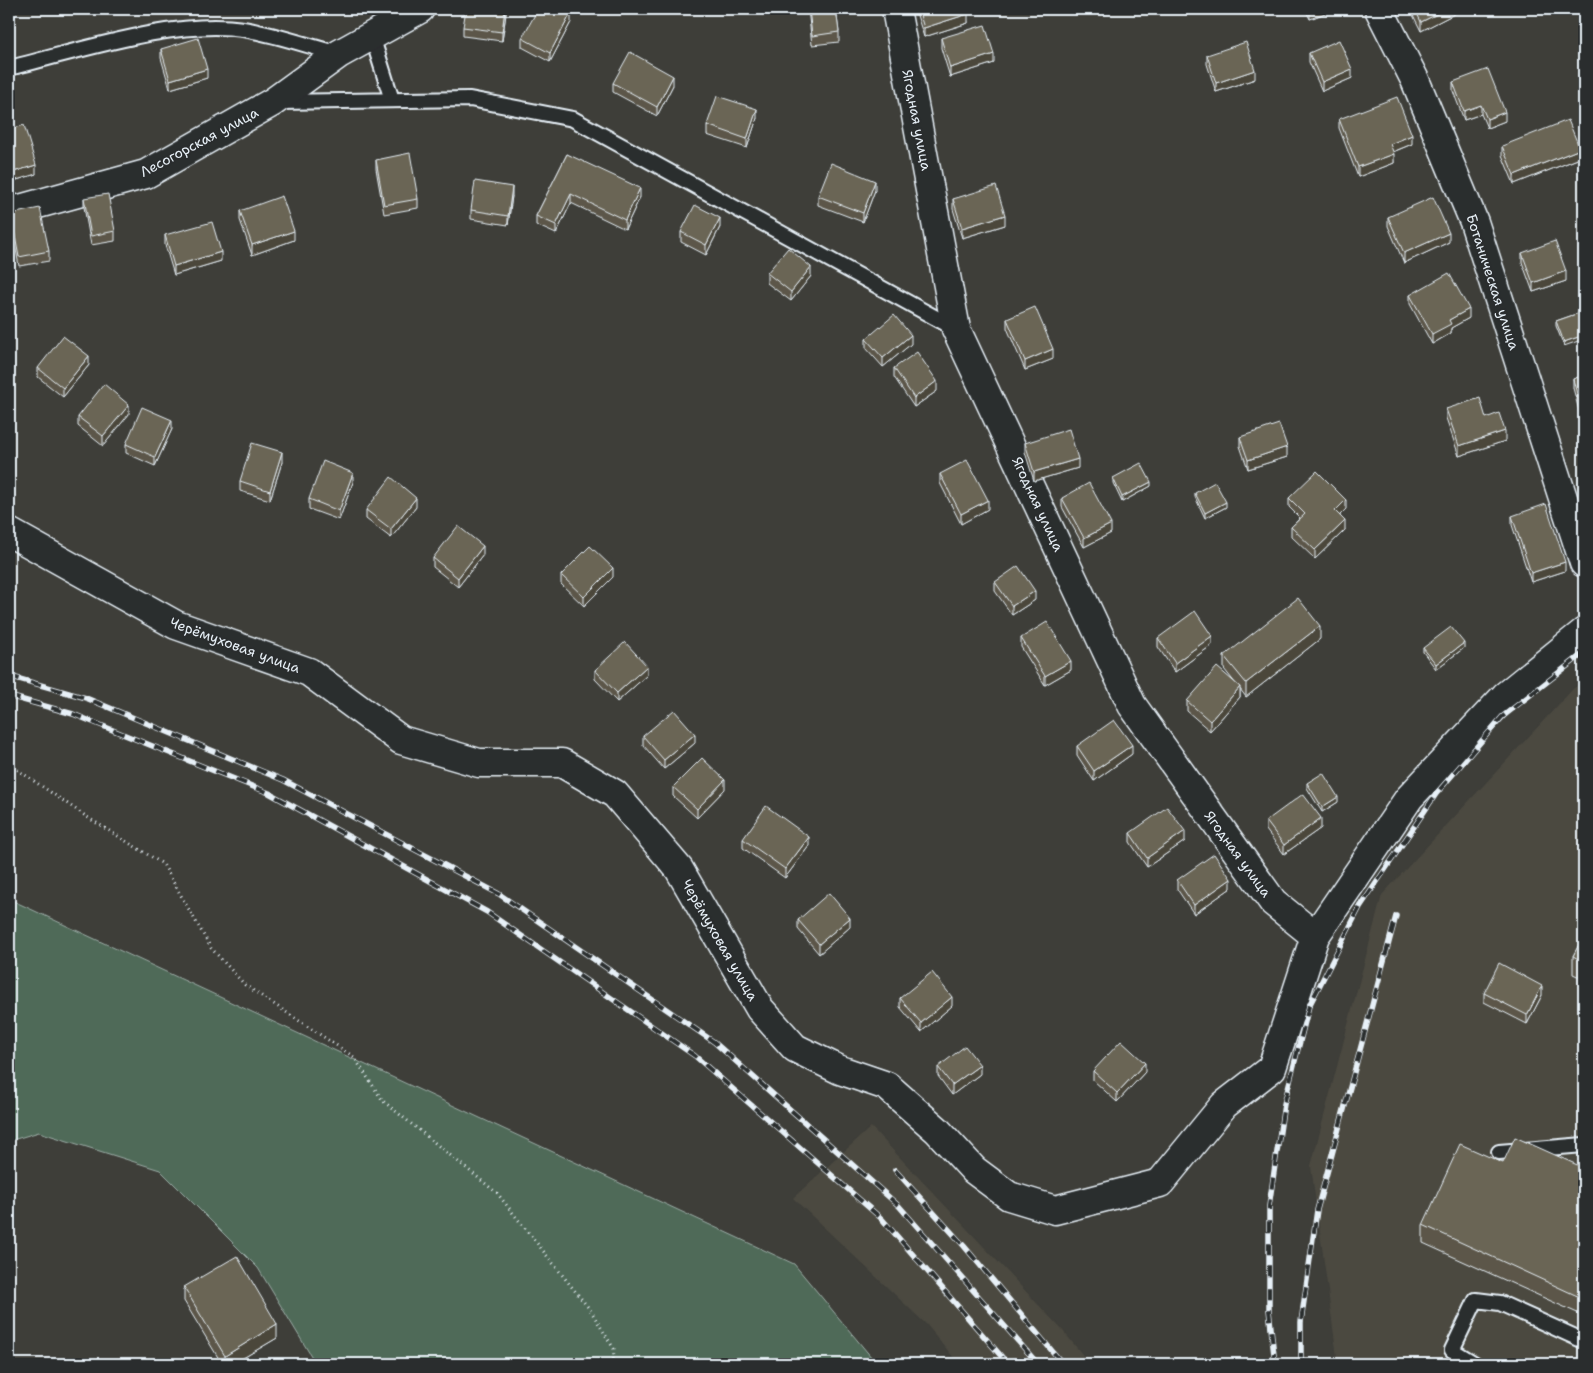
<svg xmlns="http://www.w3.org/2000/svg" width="1593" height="1373" viewBox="0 0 1593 1373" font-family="'Shantell Sans',sans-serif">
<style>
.built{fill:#4c4a41}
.green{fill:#506a58;stroke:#9caea8}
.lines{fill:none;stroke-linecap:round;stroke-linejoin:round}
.lane-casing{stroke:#e8f1f8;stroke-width:18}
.street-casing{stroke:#e8f1f8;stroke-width:31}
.path{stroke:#e8f1f8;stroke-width:3;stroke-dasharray:1 4;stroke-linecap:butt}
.lane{stroke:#2a2d2e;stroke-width:14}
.street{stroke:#2a2d2e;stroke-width:28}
.rail-casing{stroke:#e8f1f8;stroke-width:5.5}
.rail{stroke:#2a2d2e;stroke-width:4;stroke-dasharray:11;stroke-linecap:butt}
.wall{fill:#5c5748;stroke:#e8f1f8}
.shaded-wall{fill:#4b473b;stroke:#e8f1f8}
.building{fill:#6b6554;stroke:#e8f1f8}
.labels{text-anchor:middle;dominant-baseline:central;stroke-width:4;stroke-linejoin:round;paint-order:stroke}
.street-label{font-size:14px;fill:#e8f1f8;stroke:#2a2d2e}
</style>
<rect width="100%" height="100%" fill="#3e3e39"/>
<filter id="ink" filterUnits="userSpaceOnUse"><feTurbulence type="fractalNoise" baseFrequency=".02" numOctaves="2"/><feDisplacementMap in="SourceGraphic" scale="10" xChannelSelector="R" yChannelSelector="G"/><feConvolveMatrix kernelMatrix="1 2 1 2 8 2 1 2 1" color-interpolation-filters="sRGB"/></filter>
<g filter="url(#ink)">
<path class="built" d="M 1584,681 L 1584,1364 L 1338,1364 L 1311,1166 L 1382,895 L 1573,689 Z
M 871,1127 L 1063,1331 L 1090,1364 L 959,1364 L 927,1325 L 793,1198 Z"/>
<path class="green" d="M 9,899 L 794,1264 L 877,1364 L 316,1364 L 258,1268 L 160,1170 L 39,1132 L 9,1141 Z"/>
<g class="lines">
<g class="lane-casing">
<path id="lane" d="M 372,36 L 392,100
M 9,68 C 76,52 176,18 243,29 C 275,34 308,46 339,54
M 279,102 L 470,99 L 573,119 L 956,329
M 1499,1152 L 1584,1145
M 1475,1364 L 1452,1350 L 1476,1300 L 1500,1303 L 1584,1341"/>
</g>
<g class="street-casing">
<path id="street" d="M 896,9 L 956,329 L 1132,705 L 1273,902 L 1315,936
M 1379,9 L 1415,80 L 1474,222 L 1584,563
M 9,212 L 146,174 L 273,102 L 339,54 L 420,9
M 9,532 L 176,625 L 309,672 L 401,740 L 479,763 L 562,763 L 615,794 L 679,869 L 760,1009 L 795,1048 L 840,1070 L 887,1086 L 937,1130 L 974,1170 L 1009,1196 L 1055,1210 L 1160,1183 L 1224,1105 L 1272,1068 L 1315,936 L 1409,798 L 1505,696 L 1584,632"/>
</g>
<path class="path" d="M 9,764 L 87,817 L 163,864 L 211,948 L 245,985 L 354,1057 L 383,1101 L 497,1193 L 591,1311 L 614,1349 L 613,1364"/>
<use href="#lane" class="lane"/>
<use href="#street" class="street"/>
<g class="rail-casing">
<path id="rail" d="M 9,676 L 86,698 L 283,780 L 499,894 L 714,1042 L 899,1206 L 1038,1364
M 9,696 L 73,714 L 269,793 L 487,912 L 695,1056 L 882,1219 L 1008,1364
M 895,1170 L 964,1246 L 1063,1364
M 1275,1364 L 1269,1310 L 1269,1206 L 1284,1104 L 1309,1006 L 1360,907 L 1436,794 L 1502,717 L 1584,653
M 1301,1364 L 1301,1322 L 1317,1210 L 1396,916"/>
</g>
<use href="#rail" class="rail"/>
</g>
<path class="wall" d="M 506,9 L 506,14 L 502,41 L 463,36 L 463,27 Z
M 808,9 L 836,9 L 839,32 L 839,42 L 812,45 Z
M 915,9 L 966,9 L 968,23 L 924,37 Z
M 1305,9 L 1335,9 L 1310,19 Z
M 1410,9 L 1458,9 L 1458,12 L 1421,31 Z
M 571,22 L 550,62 L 522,47 L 522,38 Z
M 941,38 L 994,63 L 950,77 L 941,48 Z
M 161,49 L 207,78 L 170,89 L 161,58 Z
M 1309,53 L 1352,78 L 1322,91 L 1309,62 Z
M 1207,55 L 1255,79 L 1216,92 L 1207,64 Z
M 1453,82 L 1505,121 L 1487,128 L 1481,114 L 1464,120 L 1453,91 Z
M 613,83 L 673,85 L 657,116 L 613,92 Z
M 757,118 L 747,148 L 707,135 L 707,125 Z
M 1339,119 L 1412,144 L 1393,152 L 1394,163 L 1358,177 L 1339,128 Z
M 9,130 L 36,174 L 10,182 L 9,179 Z
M 1502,146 L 1580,158 L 1514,184 L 1502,155 Z
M 567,154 L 640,197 L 625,229 L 571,203 L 556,234 L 536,225 L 536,216 Z
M 376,160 L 418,199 L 418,208 L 384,214 L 376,169 Z
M 875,190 L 863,222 L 818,205 L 818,196 Z
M 512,196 L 508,225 L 471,219 L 471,210 Z
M 84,198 L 115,231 L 115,241 L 91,245 L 84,207 Z
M 953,199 L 1005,225 L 962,238 L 953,209 Z
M 240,211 L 294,240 L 252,255 L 240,220 Z
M 11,214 L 49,251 L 49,261 L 19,266 L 11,223 Z
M 1388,217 L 1449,242 L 1404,263 L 1388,226 Z
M 720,227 L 706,255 L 681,242 L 681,232 Z
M 165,235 L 221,261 L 174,275 L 165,245 Z
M 1522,253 L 1566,281 L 1533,292 L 1522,262 Z
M 767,273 L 811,276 L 791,301 L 767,283 Z
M 1410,295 L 1469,318 L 1451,328 L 1451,333 L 1432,344 L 1410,304 Z
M 1582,312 L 1564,346 L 1556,326 L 1556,321 Z
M 1007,319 L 1053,359 L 1025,370 L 1007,328 Z
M 866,339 L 911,344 L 883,367 L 866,348 Z
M 89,365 L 63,397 L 38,377 L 38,368 Z
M 894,368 L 937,391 L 914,407 L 894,377 Z
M 1584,375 L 1584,426 L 1583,426 L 1573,388 L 1573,379 Z
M 1446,409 L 1486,418 L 1505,441 L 1459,456 L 1446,418 Z
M 129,414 L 103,446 L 78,426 L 78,417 Z
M 172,429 L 155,466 L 126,453 L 126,444 Z
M 1240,437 L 1287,457 L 1248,469 L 1240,446 Z
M 1025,443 L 1078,468 L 1034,481 L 1025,452 Z
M 282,462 L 270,500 L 240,491 L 240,481 Z
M 940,474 L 988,509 L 961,524 L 940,483 Z
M 1113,478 L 1151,486 L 1122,502 L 1113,483 Z
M 353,482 L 339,520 L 309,509 L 309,499 Z
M 1195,493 L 1226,507 L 1205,518 L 1195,497 Z
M 1062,498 L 1111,533 L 1084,547 L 1062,507 Z
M 1289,498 L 1346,509 L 1340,515 L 1345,530 L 1315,559 L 1291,536 L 1291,527 L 1300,518 L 1289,507 Z
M 416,507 L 391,538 L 366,519 L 366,510 Z
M 1512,516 L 1565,571 L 1531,582 L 1512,525 Z
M 483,555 L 458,587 L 433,567 L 433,558 Z
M 561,575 L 613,577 L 584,606 L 561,584 Z
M 995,582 L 1035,600 L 1012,615 L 995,591 Z
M 1021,638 L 1071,670 L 1045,685 L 1021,647 Z
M 1158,638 L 1212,645 L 1175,672 L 1158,647 Z
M 1320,639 L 1246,697 L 1240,689 L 1240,697 L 1210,731 L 1187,711 L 1187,701 L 1236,684 L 1224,669 L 1224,656 Z
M 1423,648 L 1464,648 L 1436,669 L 1423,652 Z
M 595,670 L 647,675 L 617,702 L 595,679 Z
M 643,736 L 695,743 L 664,769 L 643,745 Z
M 1077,746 L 1132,754 L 1094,781 L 1077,755 Z
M 1307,783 L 1338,802 L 1322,812 L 1307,788 Z
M 673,787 L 725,789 L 697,818 L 673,796 Z
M 1266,821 L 1321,828 L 1284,854 L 1266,830 Z
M 1130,833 L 1185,841 L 1147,867 L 1130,842 Z
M 743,839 L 809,846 L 785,878 L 743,848 Z
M 1177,880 L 1231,888 L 1194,914 L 1177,889 Z
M 798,920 L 850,927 L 819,954 L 798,929 Z
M 1584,935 L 1584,979 L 1573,974 L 1573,956 Z
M 1484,993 L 1542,995 L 1527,1024 L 1484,1002 Z
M 900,998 L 952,1006 L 921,1032 L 900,1007 Z
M 938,1067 L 980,1074 L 952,1095 L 938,1076 Z
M 1093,1071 L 1145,1072 L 1117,1102 L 1093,1080 Z
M 1503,1163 L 1584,1168 L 1584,1316 L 1423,1243 L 1423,1225 Z
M 184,1287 L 277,1338 L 233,1364 L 222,1364 L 184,1301 Z"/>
<path class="shaded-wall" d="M 505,9 L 506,14 L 502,41 L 502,32 Z
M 1313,9 L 1335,9 L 1310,19 L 1310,10 Z
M 1447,9 L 1458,9 L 1458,12 L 1421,31 L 1421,22 Z
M 571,13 L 571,22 L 550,62 L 550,53 Z
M 968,14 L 968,23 L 924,37 L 924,28 Z
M 994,54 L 994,63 L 950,77 L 950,68 Z
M 207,69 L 207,78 L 170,89 L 170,80 Z
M 1352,69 L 1352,78 L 1322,91 L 1322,82 Z
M 1255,70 L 1255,79 L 1216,92 L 1216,83 Z
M 673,76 L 673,85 L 657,116 L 657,107 Z
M 1481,105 L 1481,114 L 1464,120 L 1464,111 Z
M 757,109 L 757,118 L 747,148 L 747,139 Z
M 1505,112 L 1505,121 L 1487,128 L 1487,119 Z
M 1412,135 L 1412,144 L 1390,153 L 1390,144 Z
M 1580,149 L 1580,158 L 1514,184 L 1514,175 Z
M 1394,154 L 1394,163 L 1358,177 L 1358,167 Z
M 36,165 L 36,174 L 10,182 L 10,173 Z
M 875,181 L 875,190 L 863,222 L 863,213 Z
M 512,187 L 512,196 L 508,225 L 508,216 Z
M 640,188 L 640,197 L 625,229 L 625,220 Z
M 571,194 L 571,203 L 556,234 L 556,225 Z
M 1005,215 L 1005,225 L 962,238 L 962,228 Z
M 720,218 L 720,227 L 706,255 L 706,245 Z
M 294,231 L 294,240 L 252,255 L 252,245 Z
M 1449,233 L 1449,242 L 1404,263 L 1404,253 Z
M 221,252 L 221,261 L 174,275 L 174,266 Z
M 811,267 L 811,276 L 791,301 L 791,292 Z
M 1566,271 L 1566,281 L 1533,292 L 1533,283 Z
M 1469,309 L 1469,318 L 1451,328 L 1451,333 L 1432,344 L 1432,334 L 1449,320 Z
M 911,335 L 911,344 L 883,367 L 883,358 Z
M 1584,335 L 1584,339 L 1564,346 L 1564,342 Z
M 1053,349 L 1053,359 L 1025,370 L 1025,361 Z
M 89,356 L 89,365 L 63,397 L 63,388 Z
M 937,381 L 937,391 L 914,407 L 914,398 Z
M 129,405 L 129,414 L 103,446 L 103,436 Z
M 172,420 L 172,429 L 155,466 L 155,457 Z
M 1505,431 L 1505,441 L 1459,456 L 1459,446 Z
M 1287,447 L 1287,457 L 1248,469 L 1248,460 Z
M 282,452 L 282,462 L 270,500 L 270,491 Z
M 1078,459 L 1078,468 L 1034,481 L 1034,472 Z
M 353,473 L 353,482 L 339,520 L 339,511 Z
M 1151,482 L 1151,486 L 1122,502 L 1122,497 Z
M 416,498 L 416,507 L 391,538 L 391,529 Z
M 988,500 L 988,509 L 961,524 L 961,514 Z
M 1346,500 L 1346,509 L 1335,520 L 1335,511 Z
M 1226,502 L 1226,507 L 1205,518 L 1205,513 Z
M 1345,521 L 1345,530 L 1315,559 L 1315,550 Z
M 1111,524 L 1111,533 L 1084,547 L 1084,538 Z
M 483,546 L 483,555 L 458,587 L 458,578 Z
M 1565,562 L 1565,571 L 1531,582 L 1531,573 Z
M 613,568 L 613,577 L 584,606 L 584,597 Z
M 1035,591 L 1035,600 L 1012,615 L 1012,606 Z
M 1320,626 L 1320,639 L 1246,697 L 1246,683 Z
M 1212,636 L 1212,645 L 1175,672 L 1175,663 Z
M 1464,643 L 1464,648 L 1436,669 L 1436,664 Z
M 1071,661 L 1071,670 L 1045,685 L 1045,676 Z
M 647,666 L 647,675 L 617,702 L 617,693 Z
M 1240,687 L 1240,697 L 1210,731 L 1210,721 Z
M 695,734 L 695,743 L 664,769 L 664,760 Z
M 1132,745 L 1132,754 L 1094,781 L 1094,771 Z
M 725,780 L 725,789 L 697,818 L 697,809 Z
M 1338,797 L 1338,802 L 1322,812 L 1322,807 Z
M 1321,818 L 1321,828 L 1284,854 L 1284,845 Z
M 1185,831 L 1185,841 L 1147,867 L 1147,858 Z
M 809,837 L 809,846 L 785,878 L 785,869 Z
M 1231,879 L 1231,888 L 1194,914 L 1194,905 Z
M 850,918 L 850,927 L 819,954 L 819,944 Z
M 1542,986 L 1542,995 L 1527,1024 L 1527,1015 Z
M 952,997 L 952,1006 L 921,1032 L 921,1023 Z
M 1145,1063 L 1145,1072 L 1117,1102 L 1117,1093 Z
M 980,1065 L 980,1074 L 952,1095 L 952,1085 Z
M 277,1324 L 277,1338 L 233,1364 L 225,1364 L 225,1356 Z"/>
<path class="building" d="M 466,9 L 505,9 L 502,32 L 463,27 Z
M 538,9 L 563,9 L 571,13 L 550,53 L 522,38 Z
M 809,9 L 836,9 L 839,32 L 812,36 Z
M 918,9 L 966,9 L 968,14 L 924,28 Z
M 1415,9 L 1447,9 L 1421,22 Z
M 985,25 L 994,54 L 950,68 L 941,38 Z
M 198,38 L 207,69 L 170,80 L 161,49 Z
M 1339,40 L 1352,69 L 1322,82 L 1309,53 Z
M 1246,42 L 1255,70 L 1216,83 L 1207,55 Z
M 630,52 L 673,76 L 657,107 L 613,83 Z
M 1488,69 L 1505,112 L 1487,119 L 1481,105 L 1464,111 L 1453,82 Z
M 717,96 L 757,109 L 747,139 L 707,125 Z
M 1397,97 L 1412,135 L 1390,144 L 1394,154 L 1358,167 L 1339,119 Z
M 1568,120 L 1580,149 L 1514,175 L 1502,146 Z
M 24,125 L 36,165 L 10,173 L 9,170 L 9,130 Z
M 410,153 L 418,199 L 384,205 L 376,160 Z
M 567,154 L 640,188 L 625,220 L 571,194 L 556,225 L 536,216 Z
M 831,163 L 875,181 L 863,213 L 818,196 Z
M 475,181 L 512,187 L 508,216 L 471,210 Z
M 996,186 L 1005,215 L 962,228 L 953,199 Z
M 108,194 L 115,231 L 91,236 L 84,198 Z
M 282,196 L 294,231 L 252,245 L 240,211 Z
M 1433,197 L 1449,233 L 1404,253 L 1388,217 Z
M 695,205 L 720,218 L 706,245 L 681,232 Z
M 40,208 L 49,251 L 19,257 L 11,214 Z
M 212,222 L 221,252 L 174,266 L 165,235 Z
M 1555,241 L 1566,271 L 1533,283 L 1522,253 Z
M 788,248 L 811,267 L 791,292 L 767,273 Z
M 1449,273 L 1469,309 L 1449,320 L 1451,324 L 1432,334 L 1410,295 Z
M 1035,307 L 1053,349 L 1025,361 L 1007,319 Z
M 1582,312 L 1584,319 L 1584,335 L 1564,342 L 1556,321 Z
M 894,315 L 911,335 L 883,358 L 866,339 Z
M 63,336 L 89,356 L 63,388 L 38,368 Z
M 917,352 L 937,381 L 914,398 L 894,368 Z
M 1584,375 L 1584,416 L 1583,417 L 1573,379 Z
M 104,384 L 129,405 L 103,436 L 78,417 Z
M 1480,398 L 1486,418 L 1499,413 L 1505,431 L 1459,446 L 1446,409 Z
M 142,407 L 172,420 L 155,457 L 126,444 Z
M 1279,424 L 1287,447 L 1248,460 L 1240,437 Z
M 1069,429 L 1078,459 L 1034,472 L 1025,443 Z
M 252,443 L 282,452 L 270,491 L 240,481 Z
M 967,460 L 988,500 L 961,514 L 940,474 Z
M 323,461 L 353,473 L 339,511 L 309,499 Z
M 1141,463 L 1151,482 L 1122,497 L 1113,478 Z
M 1317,471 L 1346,500 L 1335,511 L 1345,521 L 1315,550 L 1291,527 L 1305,514 L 1289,498 Z
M 391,477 L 416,498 L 391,529 L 366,510 Z
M 1215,482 L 1226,502 L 1205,513 L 1195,493 Z
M 1089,483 L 1111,524 L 1084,538 L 1062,498 Z
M 1546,504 L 1565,562 L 1531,573 L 1512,516 Z
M 458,526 L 483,546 L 458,578 L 433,558 Z
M 590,546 L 613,568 L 584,597 L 561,575 Z
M 1018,566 L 1035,591 L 1012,606 L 995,582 Z
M 1298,598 L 1320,626 L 1246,683 L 1224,656 Z
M 1195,611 L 1212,636 L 1175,663 L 1158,638 Z
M 1047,622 L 1071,661 L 1045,676 L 1021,638 Z
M 1451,627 L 1464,643 L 1436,664 L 1423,648 Z
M 625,642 L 647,666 L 617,693 L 595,670 Z
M 1217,667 L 1240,687 L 1210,721 L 1187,701 Z
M 674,710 L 695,734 L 664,760 L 643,736 Z
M 1114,720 L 1132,745 L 1094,771 L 1077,746 Z
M 702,758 L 725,780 L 697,809 L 673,787 Z
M 1323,773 L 1338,797 L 1322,807 L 1307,783 Z
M 1303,794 L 1321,818 L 1284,845 L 1266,821 Z
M 766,806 L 809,837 L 785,869 L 743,839 Z
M 1167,807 L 1185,831 L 1147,858 L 1130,833 Z
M 1214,854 L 1231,879 L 1194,905 L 1177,880 Z
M 829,893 L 850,918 L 819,944 L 798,920 Z
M 1584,935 L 1584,962 L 1573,956 Z
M 1499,963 L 1542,986 L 1527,1015 L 1484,993 Z
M 932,972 L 952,997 L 921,1023 L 900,998 Z
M 1121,1041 L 1145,1063 L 1117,1093 L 1093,1071 Z
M 965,1046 L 980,1065 L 952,1085 L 938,1067 Z
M 1515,1137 L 1584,1168 L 1584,1299 L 1423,1225 L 1460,1144 L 1503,1163 Z
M 237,1256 L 277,1324 L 225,1356 L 184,1287 Z"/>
</g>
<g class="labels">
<g class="street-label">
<text transform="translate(917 120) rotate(79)">Ягодная улица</text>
<text transform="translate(199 142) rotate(-28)">Лесогорская улица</text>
<text transform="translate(1493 282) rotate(72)">Ботаническая улица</text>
<text transform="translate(1038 504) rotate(65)">Ягодная улица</text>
<text transform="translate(235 645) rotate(20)">Черёмуховая улица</text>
<text transform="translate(1238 854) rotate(54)">Ягодная улица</text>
<text transform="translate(720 940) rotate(60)">Черёмуховая улица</text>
</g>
</g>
<rect width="1593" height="1373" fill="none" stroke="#2a2d2e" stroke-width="30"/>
<rect x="15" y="15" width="1563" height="1343" fill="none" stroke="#e8f1f8" stroke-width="2" filter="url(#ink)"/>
</svg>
